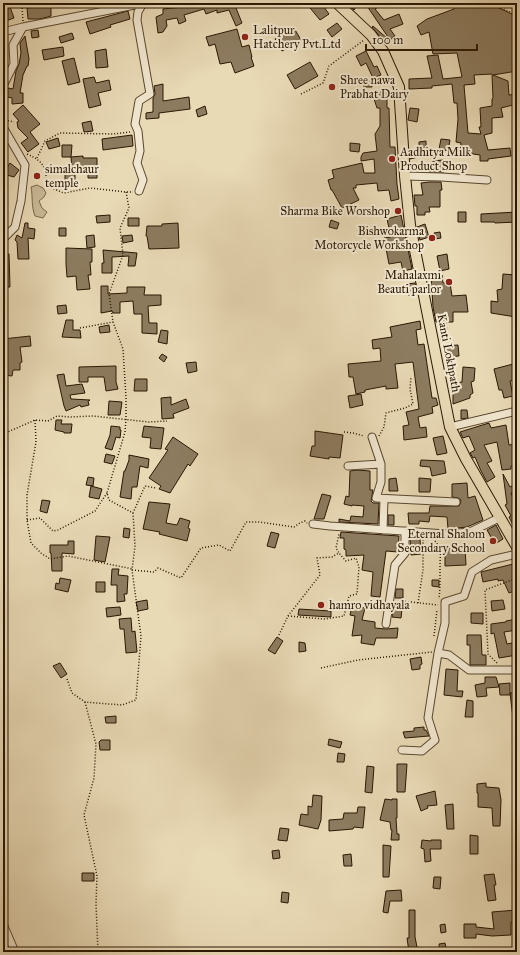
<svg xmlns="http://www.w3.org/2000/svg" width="520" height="955" viewBox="0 0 520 955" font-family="'IM FELL Great Primer',serif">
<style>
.green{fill:#c9b997;stroke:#7a684c}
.building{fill:#8d7c60;stroke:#2a1702;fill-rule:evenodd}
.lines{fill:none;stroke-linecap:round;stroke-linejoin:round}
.street-casing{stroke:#5a482f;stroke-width:9}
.primary-casing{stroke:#2a1702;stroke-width:12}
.path{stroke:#2a1702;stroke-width:1.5;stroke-dasharray:1 2;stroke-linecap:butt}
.street{stroke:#f1e7d0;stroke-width:7}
.primary{stroke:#e9dab6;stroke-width:10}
.poi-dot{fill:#8f2418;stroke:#f1e7d0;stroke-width:1.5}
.labels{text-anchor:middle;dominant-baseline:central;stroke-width:4;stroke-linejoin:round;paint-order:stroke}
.poi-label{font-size:12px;fill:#2a1702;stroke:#f1e7d0;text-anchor:start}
.street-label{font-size:12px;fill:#2a1702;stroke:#f1e7d0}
</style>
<rect width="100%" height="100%" fill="#e9dab6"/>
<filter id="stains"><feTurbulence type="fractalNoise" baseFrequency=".005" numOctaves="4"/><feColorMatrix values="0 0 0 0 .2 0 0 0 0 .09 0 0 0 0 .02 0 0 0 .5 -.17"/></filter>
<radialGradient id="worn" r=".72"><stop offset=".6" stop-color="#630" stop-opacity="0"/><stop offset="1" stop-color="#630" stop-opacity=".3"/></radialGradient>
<path class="green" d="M 37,185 L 43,188 L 46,193 L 44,197 L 39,201 L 42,208 L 47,212 L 43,218 L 35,216 C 31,206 33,197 31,187 Z"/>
<path class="building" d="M 181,3 L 191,3 L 192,6 L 204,3 L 234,3 L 242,23 L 236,26 L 229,10 L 217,13 L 217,10 L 206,14 L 204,9 L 184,15 L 186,21 L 179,24 L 177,18 L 166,20 L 167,26 L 163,32 L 158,33 L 156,17 L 163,14 L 163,9 L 182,7 Z
M 306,3 L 321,3 L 329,14 L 320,20 Z
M 346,3 L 358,3 L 354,10 Z
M 365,3 L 385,3 L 375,9 L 384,20 L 399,14 L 403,24 L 390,29 L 395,36 L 390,40 Z
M 454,3 L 488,3 L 512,14 L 517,4 L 517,71 L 493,75 L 508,81 L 509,95 L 517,94 L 517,104 L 501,108 L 503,117 L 492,118 L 492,133 L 484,135 L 488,150 L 510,148 L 511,156 L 488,159 L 488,161 L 480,161 L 480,155 L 460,152 L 461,143 L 456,142 L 458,119 L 457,103 L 454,103 L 452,84 L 432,86 L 432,88 L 409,89 L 409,79 L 432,78 L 427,56 L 438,55 L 443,79 L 462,77 L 457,53 L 433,54 L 429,32 L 421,35 L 417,26 L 427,19 L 454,9 ZM 492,74 L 493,98 L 492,99 L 492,106 L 480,108 L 481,127 L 479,127 L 481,134 L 468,133 L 464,85 L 475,84 L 474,75 Z
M 9,4 L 14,18 L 3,22 L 3,6 Z
M 51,5 L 51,16 L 40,19 L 28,19 L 27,8 Z
M 128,11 L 130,19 L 110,25 L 111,27 L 90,34 L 86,22 Z
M 337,23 L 342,29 L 332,37 L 327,30 Z
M 373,26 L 389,40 L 385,43 L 372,27 Z
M 294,28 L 301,40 L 282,51 L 275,39 Z
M 237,29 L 242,47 L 249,45 L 252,57 L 251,57 L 254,66 L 235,73 L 231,62 L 220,64 L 215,44 L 209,46 L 206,37 Z
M 38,30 L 39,37 L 32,38 L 31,31 Z
M 72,33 L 74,39 L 61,43 L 59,37 Z
M 25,36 L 29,59 L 28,66 L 27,66 L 23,75 L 20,93 L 23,93 L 23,103 L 12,104 L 12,98 L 3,96 L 3,94 L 4,91 L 8,88 L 13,89 L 16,71 L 19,64 L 21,53 L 20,43 Z
M 63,47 L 64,56 L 44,60 L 42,50 Z
M 106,49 L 108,67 L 96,68 L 95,51 Z
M 366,51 L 374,67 L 377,66 L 381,75 L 373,78 L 366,63 L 361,66 L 356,56 Z
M 74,58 L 80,82 L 68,85 L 62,61 Z
M 310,62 L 318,76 L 295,89 L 287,75 Z
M 94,77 L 96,83 L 109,80 L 111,90 L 98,93 L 101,105 L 89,108 L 83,79 Z
M 364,80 L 372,80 L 372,87 L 364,87 Z
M 163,84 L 163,101 L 189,97 L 190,109 L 159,113 L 159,118 L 146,119 L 146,113 L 153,112 L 153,98 L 155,94 L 154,86 Z
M 374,92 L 387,92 L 387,108 L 389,108 L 390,147 L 395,147 L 397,184 L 399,199 L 391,201 L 389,190 L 378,191 L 377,183 L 356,185 L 356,188 L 353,188 L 359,200 L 342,208 L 332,190 L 331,190 L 328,180 L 334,178 L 332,170 L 362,163 L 364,173 L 375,173 L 374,159 L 361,161 L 361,157 L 363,153 L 377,151 L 375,134 L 380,126 L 380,108 L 377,108 L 374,99 Z
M 23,105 L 40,124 L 30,132 L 39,144 L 28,152 L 21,143 L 28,138 L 18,128 L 17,122 L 19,121 L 13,114 Z
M 205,106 L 207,114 L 198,117 L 196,110 Z
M 410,108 L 419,109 L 417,122 L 408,120 Z
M 91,121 L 93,131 L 84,132 L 82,123 Z
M 132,135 L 133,146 L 103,150 L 102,139 Z
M 58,138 L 60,146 L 49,149 L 46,142 Z
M 441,139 L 450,140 L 448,151 L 439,149 Z
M 426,141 L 426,147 L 419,148 L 419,142 Z
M 350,143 L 360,144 L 359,152 L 350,151 Z
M 62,145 L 72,145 L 71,157 L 62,157 Z
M 417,152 L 418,157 L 410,159 L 410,153 Z
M 83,156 L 83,158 L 97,158 L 97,178 L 88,178 L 88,168 L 72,168 L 71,157 Z
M 443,160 L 444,172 L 428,172 L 434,171 L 433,161 Z
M 10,163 L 19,170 L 14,177 L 3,174 Z
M 65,170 L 75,170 L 75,182 L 65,182 Z
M 429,182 L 441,182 L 442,190 L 440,190 L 440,207 L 429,207 L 430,212 L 425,212 L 425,215 L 417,215 L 417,206 L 415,206 L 414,195 L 423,195 L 421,183 Z
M 458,212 L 466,212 L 466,222 L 458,222 Z
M 517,212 L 517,222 L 495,223 L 494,222 L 481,222 L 481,214 Z
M 110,215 L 110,222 L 97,223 L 96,216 Z
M 401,215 L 412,269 L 403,271 L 401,262 L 389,264 L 384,238 L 391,237 L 387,219 Z
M 128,218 L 139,218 L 139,226 L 128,226 Z
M 331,220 L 339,223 L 337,229 L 329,227 Z
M 25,223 L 28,223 L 28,228 L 35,229 L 34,239 L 28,238 L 29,259 L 18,259 L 17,242 L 15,240 L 17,235 L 22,238 Z
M 178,223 L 179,248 L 149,249 L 147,236 L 146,236 L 147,226 L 162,226 L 162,224 Z
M 425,224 L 429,237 L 420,240 L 417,227 Z
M 59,228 L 66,228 L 66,236 L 59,236 Z
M 440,232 L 441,238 L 435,239 L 434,233 Z
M 94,235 L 95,247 L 87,248 L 86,236 Z
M 132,235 L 133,241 L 123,243 L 122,236 Z
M 66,248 L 92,249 L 92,262 L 90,262 L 91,275 L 88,275 L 90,289 L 77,290 L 76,276 L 67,277 L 66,264 Z
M 103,250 L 137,253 L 135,266 L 128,266 L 129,256 L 112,257 L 112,273 L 102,273 L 102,263 L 104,263 Z
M 3,254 L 9,254 L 10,287 L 3,287 Z
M 447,254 L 449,269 L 440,271 L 437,256 Z
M 503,274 L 516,275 L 515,284 L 517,284 L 517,290 L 514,290 L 516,317 L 491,313 L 491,301 L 498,302 L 497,290 L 502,289 Z
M 442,275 L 443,283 L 450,283 L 452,296 L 466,295 L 468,312 L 453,312 L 453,322 L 446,322 L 448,339 L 441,340 L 439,322 L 436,322 L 433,307 L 431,276 Z
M 415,283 L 417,294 L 408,295 L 407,284 Z
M 101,286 L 108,286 L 108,294 L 127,293 L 127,287 L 145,287 L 144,295 L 161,295 L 161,305 L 148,306 L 149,323 L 157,323 L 157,334 L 142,333 L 142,314 L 134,314 L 133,301 L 120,302 L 120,313 L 113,313 L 112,311 L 101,313 Z
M 66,305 L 67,313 L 58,314 L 57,306 Z
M 66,320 L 73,320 L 73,330 L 80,330 L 81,338 L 62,337 Z
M 420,321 L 421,329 L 416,330 L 418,345 L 424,344 L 432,398 L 436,398 L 438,405 L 432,407 L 433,413 L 418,417 L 420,428 L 426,427 L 427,437 L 404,440 L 403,426 L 409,425 L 406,412 L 419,409 L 413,362 L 395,364 L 398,388 L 386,389 L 386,386 L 365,390 L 365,392 L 356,394 L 353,377 L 349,377 L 348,364 L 381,361 L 380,348 L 373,349 L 372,340 L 392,337 L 390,327 Z
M 109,325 L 110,332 L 100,333 L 99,327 Z
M 161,330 L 168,331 L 167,344 L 158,342 Z
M 30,336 L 31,346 L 20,347 L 22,362 L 20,363 L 20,370 L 13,370 L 12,376 L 3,375 L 3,339 Z
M 458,345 L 459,356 L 445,357 L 444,346 Z
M 162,354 L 167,357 L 164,362 L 159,358 Z
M 196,362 L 197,371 L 188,373 L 186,363 Z
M 517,363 L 517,379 L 510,381 L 513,396 L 504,398 L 502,390 L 499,390 L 494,369 Z
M 116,366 L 116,382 L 118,389 L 106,391 L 104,377 L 88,377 L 88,382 L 79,382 L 79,367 Z
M 463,367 L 475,368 L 474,381 L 471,382 L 473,393 L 470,395 L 470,398 L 453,404 L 453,383 L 462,382 Z
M 64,374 L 66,386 L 82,384 L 85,393 L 70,395 L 71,399 L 90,400 L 88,401 L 89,405 L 81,407 L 80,405 L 66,411 L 64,406 L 57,375 Z
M 135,379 L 147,379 L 147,391 L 134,391 Z
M 361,394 L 363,405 L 350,408 L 348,396 Z
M 171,397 L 171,405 L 186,399 L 189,408 L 173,414 L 174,418 L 162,419 L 161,398 Z
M 109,401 L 122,402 L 120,415 L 108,415 Z
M 461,410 L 467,410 L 468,418 L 461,419 Z
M 56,420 L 62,420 L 61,424 L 72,424 L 71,433 L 64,433 L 64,432 L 55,430 Z
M 489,423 L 491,428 L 506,425 L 509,445 L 517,444 L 517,465 L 511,466 L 511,469 L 502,470 L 497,442 L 484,445 L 492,461 L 487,463 L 495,477 L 487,482 L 481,471 L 475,457 L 473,458 L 470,453 L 475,450 L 469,436 L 463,438 L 460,432 Z
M 111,426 L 120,427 L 120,430 L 121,430 L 120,438 L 116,437 L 112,450 L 105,448 L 110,435 Z
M 144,426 L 164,428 L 161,449 L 150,448 L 151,438 L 142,437 Z
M 315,431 L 343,435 L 340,458 L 329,457 L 329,459 L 310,456 L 312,446 L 315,446 Z
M 443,436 L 447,453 L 437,455 L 433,438 Z
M 173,437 L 198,454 L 190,466 L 188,464 L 170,493 L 159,489 L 161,486 L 149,478 L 168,450 L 165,449 Z
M 106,454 L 115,456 L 112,464 L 104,462 Z
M 129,455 L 149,459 L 148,468 L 140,466 L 137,487 L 132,487 L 131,499 L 120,497 L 124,471 L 125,471 L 129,460 Z
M 421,460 L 444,461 L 446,473 L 432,476 L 430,467 L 420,466 Z
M 357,470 L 370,471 L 370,490 L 373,490 L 371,501 L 373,503 L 379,503 L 378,524 L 339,522 L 339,519 L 350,521 L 351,516 L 363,517 L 364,506 L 352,505 L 352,506 L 344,504 L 346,496 L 349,497 L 350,471 Z
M 503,474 L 510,487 L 514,485 L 516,491 L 511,493 L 517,507 L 517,533 L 509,517 L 511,516 L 505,505 L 507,504 Z
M 88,477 L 94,478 L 93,486 L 86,485 Z
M 396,478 L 398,491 L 389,491 L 389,479 Z
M 419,478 L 431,479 L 430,492 L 419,492 Z
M 467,483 L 468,498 L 475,496 L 483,520 L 467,527 L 448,529 L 447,517 L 430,516 L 429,522 L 419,521 L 419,524 L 409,524 L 408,513 L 429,513 L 430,506 L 459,506 L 460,504 L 461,500 L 458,498 L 452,497 L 452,484 Z
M 91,486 L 102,489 L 99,499 L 89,497 Z
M 322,494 L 331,496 L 324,519 L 314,519 Z
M 42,500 L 50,501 L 47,513 L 40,511 Z
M 149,502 L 170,504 L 166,523 L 177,525 L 180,518 L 190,521 L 188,528 L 190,529 L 187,541 L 159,534 L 160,532 L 143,529 Z
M 388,515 L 394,515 L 394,525 L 388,525 Z
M 496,525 L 503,539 L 495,544 L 487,530 Z
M 124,528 L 130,529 L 129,538 L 123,537 Z
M 271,532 L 279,534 L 275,548 L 267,546 Z
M 341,532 L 399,536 L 398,552 L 386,551 L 380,597 L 371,596 L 373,572 L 362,570 L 364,555 L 346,556 L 346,550 L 344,549 L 344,538 L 340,538 Z
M 96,536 L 110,537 L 105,562 L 94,560 Z
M 410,539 L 420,539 L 421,554 L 411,555 Z
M 68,541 L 74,541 L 74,554 L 62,553 L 62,571 L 52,571 L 51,553 L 50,553 L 50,545 L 68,545 Z
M 465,547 L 466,565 L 445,566 L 445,549 Z
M 513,564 L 517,582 L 517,590 L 509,593 L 503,580 L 498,581 L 498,579 L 483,582 L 481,572 Z
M 112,569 L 119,569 L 118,575 L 128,576 L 127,594 L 124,594 L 125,601 L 117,602 L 117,585 L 111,585 Z
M 60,578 L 71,580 L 68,592 L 55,589 L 56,583 L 59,584 Z
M 432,580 L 439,580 L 439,587 L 432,586 Z
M 96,582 L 105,582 L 105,592 L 96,592 Z
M 396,589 L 403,589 L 403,598 L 395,598 Z
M 147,600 L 148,609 L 138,611 L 136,602 Z
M 503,600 L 505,609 L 492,611 L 491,601 Z
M 352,606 L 365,608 L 362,620 L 375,622 L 375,628 L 386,629 L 398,628 L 397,638 L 376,638 L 374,645 L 361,643 L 362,635 L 352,636 L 355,616 L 350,615 Z
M 120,607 L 121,615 L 107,617 L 106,608 Z
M 393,608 L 402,609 L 401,618 L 392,617 Z
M 299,609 L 331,611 L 331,617 L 298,615 Z
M 471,613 L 483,613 L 483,624 L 471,623 Z
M 131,618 L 132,632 L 135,631 L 137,652 L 126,653 L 124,629 L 120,629 L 119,619 Z
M 517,619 L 517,630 L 504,632 L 507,644 L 517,642 L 517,655 L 499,658 L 494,633 L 491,634 L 491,624 L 506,622 L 506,621 Z
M 467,635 L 481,635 L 482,655 L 486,655 L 486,665 L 470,665 L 470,645 L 467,645 Z
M 277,637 L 283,641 L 275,654 L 268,650 Z
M 299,642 L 305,643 L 306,651 L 299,652 Z
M 421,657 L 422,664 L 420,665 L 420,669 L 412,670 L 410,659 Z
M 60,663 L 67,674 L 61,678 L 53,666 Z
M 446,669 L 458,670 L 457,691 L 463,691 L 462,697 L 444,695 Z
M 485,677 L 496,677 L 499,687 L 486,688 L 487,696 L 477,697 L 475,685 L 485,683 Z
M 510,683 L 510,695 L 500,695 L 499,684 Z
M 517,692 L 517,718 L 513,718 L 510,693 Z
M 467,700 L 473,701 L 473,717 L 465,717 Z
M 116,716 L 116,723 L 106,723 L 105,717 Z
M 424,727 L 424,730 L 426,730 L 429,736 L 405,738 L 403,732 L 414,731 L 414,728 Z
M 329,739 L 342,742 L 340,748 L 328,745 Z
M 101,740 L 110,740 L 110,750 L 100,750 L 99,742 Z
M 338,753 L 345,754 L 344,762 L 337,762 Z
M 397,764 L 407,764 L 405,792 L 397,792 Z
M 367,766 L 374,767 L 372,793 L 365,792 Z
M 486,783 L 486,787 L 499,788 L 501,800 L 500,826 L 493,826 L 492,808 L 478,807 L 478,793 L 477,793 L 477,784 Z
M 435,791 L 437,805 L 427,806 L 428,808 L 421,811 L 416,796 Z
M 313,795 L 322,796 L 321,820 L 318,829 L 299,825 L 301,814 L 308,815 L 308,806 L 312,807 Z
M 385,799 L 392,800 L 392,799 L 397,799 L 397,818 L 396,818 L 397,834 L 399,834 L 399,840 L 391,840 L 392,830 L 391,830 L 390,822 L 380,820 Z
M 453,804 L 454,829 L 447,829 L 445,805 Z
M 358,807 L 365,807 L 363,828 L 354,827 L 353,829 L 329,831 L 329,820 L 343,819 L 344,813 L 357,813 Z
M 280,828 L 289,829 L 287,841 L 278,840 Z
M 470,835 L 478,836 L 478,854 L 470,854 Z
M 422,840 L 431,841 L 431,840 L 441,840 L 441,849 L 430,849 L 431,861 L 425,862 L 424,849 L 421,848 Z
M 383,845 L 391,846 L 389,877 L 383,877 Z
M 279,850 L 280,858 L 273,859 L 272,851 Z
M 351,854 L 352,866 L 344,866 L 343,855 Z
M 82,873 L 94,873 L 94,881 L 82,881 Z
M 494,874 L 496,885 L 494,885 L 496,900 L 488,901 L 484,875 Z
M 434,877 L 441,877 L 440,889 L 433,888 Z
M 401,890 L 402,901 L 390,901 L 388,913 L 383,912 L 386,891 Z
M 282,892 L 289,893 L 288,903 L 281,902 Z
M 409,910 L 415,910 L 415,937 L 418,952 L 409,952 L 407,938 L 409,938 Z
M 517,910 L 517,922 L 511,922 L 511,935 L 492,936 L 476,934 L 476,938 L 464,938 L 464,924 L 476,924 L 476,927 L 494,929 L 492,912 Z
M 445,924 L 446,932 L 441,933 L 440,925 Z
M 445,943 L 447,952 L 440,952 L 439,944 Z"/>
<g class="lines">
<g class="street-casing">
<path id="street" d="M 3,32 L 23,27
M 3,86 L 14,64 L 13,45 L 23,27 L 145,3
M 3,127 L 25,165 L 21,201 L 15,227 L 3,239
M 405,176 L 441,177 L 487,180
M 139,191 L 143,180 L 137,163 L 140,151 L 138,131 L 135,124 L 139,101 L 150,94 L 137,20 L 138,12 L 143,3
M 450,427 L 517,411
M 372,437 L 381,464 L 381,482 L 376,498 L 456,502
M 348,466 L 381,464
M 313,524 L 330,526 L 446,534 L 470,532 L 499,518
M 383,530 L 384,499
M 386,624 L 395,565 L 405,553 L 405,531
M 438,653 L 449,655 L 469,670 L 517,670
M 402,750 L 422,751 L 435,740 L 428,718 L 438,653 L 445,623 L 445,602 L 464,596 L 472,572 L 491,560 L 517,554
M 3,924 L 15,952
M 3,947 L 8,937"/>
</g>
<g class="primary-casing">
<path id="primary" d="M 337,3 L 371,35 L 383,51 L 399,87 L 405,176 L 410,225 L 450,427 L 466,459 L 517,547"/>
</g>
<path class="path" d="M 19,3 L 22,7 L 23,21
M 490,3 L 517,15
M 301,94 L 323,83 L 329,66 L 364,40
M 5,120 L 14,122
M 27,154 C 45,162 46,168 47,186 L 64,193 L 90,188 L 126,192 L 133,192
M 37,158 L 45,141 L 60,133 L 113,134 L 130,132
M 126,192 L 129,208 L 120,228 L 123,255 L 109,294 L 113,322 L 123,349 L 126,398 L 126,419 L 125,432 L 107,493 L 109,500 L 133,513 L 145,486 L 156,488
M 80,328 L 113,322
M 35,420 L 36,442 L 27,495 L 27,520 L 31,543 L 41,553 L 50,559 L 68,556 L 133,569
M 344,432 L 353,433 L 364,436
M 3,434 L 35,420 L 48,421 L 57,416 L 70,417 L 93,416 L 149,422 L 167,421
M 379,436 L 384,427 L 386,413 L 405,408 L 413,404 L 410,389 L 411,377
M 27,520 L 40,518 L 53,531 L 58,530 L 95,511 L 107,493
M 435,541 L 441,549 C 439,565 441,582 439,599
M 132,570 L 154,572 L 158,568 L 181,578 L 201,548 L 219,545 L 230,551 L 246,522 L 259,522 L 294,527 L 300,523 L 305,521 L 307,523
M 402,601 L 438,605
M 418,603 L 423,570 L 423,540
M 288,616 L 325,619 L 344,616 L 349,596 L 357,594 L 359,567 L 356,558 L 346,561 L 339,553
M 279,635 L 288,616 L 320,575 L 317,558 L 332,557 L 339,553 L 336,548 L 339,534
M 434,636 L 437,610
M 497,663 L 488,654 L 485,590 L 517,578
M 321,668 L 358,660 L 432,652
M 67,679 L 72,693 L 85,702 L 122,705 L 136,700 L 141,636 L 132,570 L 135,546 L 133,513
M 85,702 L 96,744 L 94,778 L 84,815 L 97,876 L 96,904 L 98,952"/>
<use href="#street" class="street"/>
<use href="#primary" class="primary"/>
</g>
<g class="poi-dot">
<circle cx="245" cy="37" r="4"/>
<circle cx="332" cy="87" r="4"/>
<circle cx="392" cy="159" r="4"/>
<circle cx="37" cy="176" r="4"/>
<circle cx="398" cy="211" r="4"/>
<circle cx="432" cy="238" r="4"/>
<circle cx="449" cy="282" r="4"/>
<circle cx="493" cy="541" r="4"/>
<circle cx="321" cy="605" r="4"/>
</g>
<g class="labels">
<g class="poi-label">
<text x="253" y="30">Lalitpur<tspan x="253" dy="14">Hatchery Pvt.Ltd</tspan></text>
<text x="340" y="80">Shree nawa<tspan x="340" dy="14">Prabhat Dairy</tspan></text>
<text x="400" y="152">Aadhitya Milk<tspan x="400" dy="14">Product Shop</tspan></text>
<text x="45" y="169">simalchaur<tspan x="45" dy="14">temple</tspan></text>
<text x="390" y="211" text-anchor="end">Sharma Bike Worshop</text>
<text x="424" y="231" text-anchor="end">Bishwokarma<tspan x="424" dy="14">Motorcycle Workshop</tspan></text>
<text x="441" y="275" text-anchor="end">Mahalaxmi<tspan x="441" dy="14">Beauti parlor</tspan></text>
<text x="485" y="534" text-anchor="end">Eternal Shalom<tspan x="485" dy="14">Secondary School</tspan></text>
<text x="329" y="605">hamro vidhayala</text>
</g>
<g class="street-label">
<text transform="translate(449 353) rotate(79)">Kanti Lokhpath</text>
</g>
</g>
<rect width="520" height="955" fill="none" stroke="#e9dab6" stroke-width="16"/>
<rect x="4" y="4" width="512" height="947" fill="none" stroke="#2a1702" stroke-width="2"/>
<rect x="8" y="8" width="504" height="939" fill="none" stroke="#2a1702"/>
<path d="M366 44v6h111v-6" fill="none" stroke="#2a1702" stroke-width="2"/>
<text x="372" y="44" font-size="12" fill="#2a1702" stroke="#f1e7d0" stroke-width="3" paint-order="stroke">100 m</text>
<rect width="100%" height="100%" filter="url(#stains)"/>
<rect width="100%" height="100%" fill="url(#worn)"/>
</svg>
